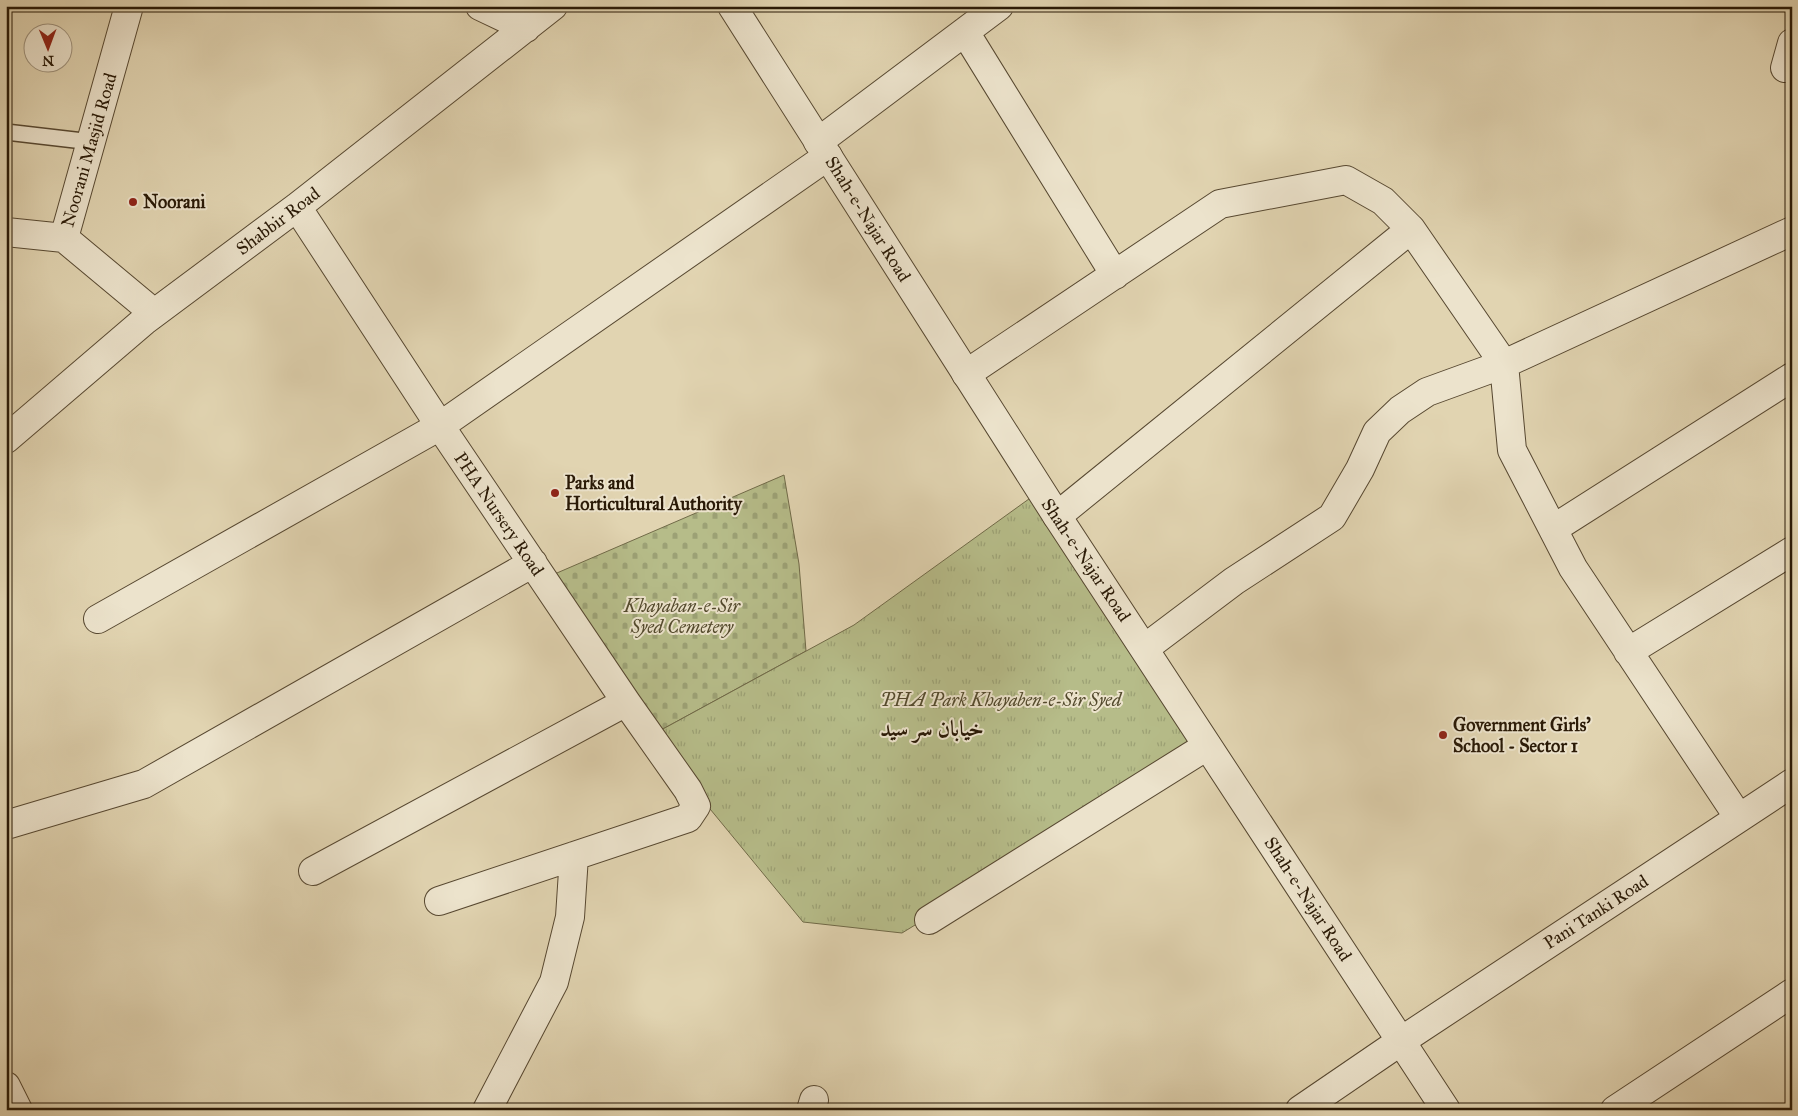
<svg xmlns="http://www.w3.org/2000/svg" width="1798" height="1116" viewBox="0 0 1798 1116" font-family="'IM FELL Great Primer',Amiri,serif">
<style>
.cemetery{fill:url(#cemetery-stones);stroke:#706a48}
.park{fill:url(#park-tufts);stroke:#706a48}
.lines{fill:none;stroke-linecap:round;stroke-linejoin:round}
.service-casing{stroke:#574831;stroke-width:18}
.minor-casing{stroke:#574831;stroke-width:30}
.tertiary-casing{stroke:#574831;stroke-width:30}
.service{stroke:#ece3cc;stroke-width:15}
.minor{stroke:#ece3cc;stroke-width:28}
.tertiary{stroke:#ece3cc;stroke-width:28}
.poi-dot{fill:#8f2418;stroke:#ece3cc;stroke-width:2}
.labels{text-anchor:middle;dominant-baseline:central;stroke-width:4;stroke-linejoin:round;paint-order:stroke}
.street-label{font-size:18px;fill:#291906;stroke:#ece3cc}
.poi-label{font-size:18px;font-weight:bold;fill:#291906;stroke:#ece3cc;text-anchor:start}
.park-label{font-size:18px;font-style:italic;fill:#534a2d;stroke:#ece3cc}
.district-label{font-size:22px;font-weight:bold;fill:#291906;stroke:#ece3cc}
</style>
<defs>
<pattern id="cemetery-stones" width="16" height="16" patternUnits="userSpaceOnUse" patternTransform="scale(1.25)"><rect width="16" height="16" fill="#b6bc89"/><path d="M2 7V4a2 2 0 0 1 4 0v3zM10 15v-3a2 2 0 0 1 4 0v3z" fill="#9ca175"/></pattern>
<pattern id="park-tufts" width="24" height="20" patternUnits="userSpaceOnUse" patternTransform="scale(1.25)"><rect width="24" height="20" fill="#b6bc89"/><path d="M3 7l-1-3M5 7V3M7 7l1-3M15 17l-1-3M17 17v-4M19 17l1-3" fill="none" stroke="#9ca175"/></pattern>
</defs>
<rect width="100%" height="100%" fill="#e1d4b1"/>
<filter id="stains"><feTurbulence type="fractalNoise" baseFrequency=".004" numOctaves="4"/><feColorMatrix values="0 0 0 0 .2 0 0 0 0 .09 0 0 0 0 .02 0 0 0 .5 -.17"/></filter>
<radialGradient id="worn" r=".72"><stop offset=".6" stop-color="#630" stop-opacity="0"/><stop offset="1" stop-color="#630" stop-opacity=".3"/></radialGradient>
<path class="cemetery" d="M 784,475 L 799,564 L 806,651 L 650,736 L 543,579 Z"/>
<path class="park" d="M 1040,491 L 1207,746 L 902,933 L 803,922 L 650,736 L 854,625 Z"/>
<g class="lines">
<g class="service-casing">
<path id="service" d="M 6,132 L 92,142"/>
</g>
<g class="minor-casing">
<path id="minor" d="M 129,6 L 64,238 L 154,313
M 480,6 L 526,28
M 965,32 L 1115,275
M 1785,68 L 1792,43
M 818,142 L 999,6
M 297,207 L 440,426 L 626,702 L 688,790 L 696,806 L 688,818 L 439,901
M 6,232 L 64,238
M 966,374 L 1220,204 L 1346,180 L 1383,201 L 1411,229 L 1504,364 L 1512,450 L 1573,568 L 1739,818
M 6,439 L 144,321 L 297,207 L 553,6
M 1057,516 L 1411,229
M 1553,529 L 1792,377
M 98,619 L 440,426 L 828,156
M 1145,648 L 1234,581 L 1332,517 L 1360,469 L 1377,432 L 1400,410 L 1427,392 L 1504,364 L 1792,231
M 1628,652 L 1792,551
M 6,825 L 144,784 L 533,563
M 313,871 L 626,702
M 929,920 L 1207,746
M 6,1086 L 18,1110
M 487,1110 L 554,982 L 570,917 L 574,856
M 811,1110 L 814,1100
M 1300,1110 L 1401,1041 L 1792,783
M 1615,1110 L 1792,993"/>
</g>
<g class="tertiary-casing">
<path id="tertiary" d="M 732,6 L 1057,516 L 1446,1110"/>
</g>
<use href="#service" class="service"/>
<use href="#minor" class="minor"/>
<use href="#tertiary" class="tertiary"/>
</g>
<g class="poi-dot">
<circle cx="133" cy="202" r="5"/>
<circle cx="555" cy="493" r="5"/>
<circle cx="1443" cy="735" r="5"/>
</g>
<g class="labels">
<g class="street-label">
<text transform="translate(89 150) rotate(-74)">Noorani Masjid Road</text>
<text transform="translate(868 219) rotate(58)">Shah-e-Najar Road</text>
<text transform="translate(278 221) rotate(-37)">Shabbir Road</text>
<text transform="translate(499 514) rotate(56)">PHA Nursery Road</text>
<text transform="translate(1086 560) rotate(56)">Shah-e-Najar Road</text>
<text transform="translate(1308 899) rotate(57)">Shah-e-Najar Road</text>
<text transform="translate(1596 912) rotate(-33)">Pani Tanki Road</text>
</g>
<g class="poi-label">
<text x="143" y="202">Noorani</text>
<text x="565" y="483">Parks and<tspan x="565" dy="21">Horticultural Authority</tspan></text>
<text x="1453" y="725">Government Girls'<tspan x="1453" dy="21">School - Sector 1</tspan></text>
</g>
<g class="park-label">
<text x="682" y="606">Khayaban-e-Sir<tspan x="682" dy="21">Syed Cemetery</tspan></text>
<text x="1001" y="700">PHA Park Khayaben-e-Sir Syed</text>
</g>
<g class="district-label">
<text x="932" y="728">خیابان سر سید</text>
</g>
</g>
<rect width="1798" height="1116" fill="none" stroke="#e1d4b1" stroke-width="25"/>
<rect x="8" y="8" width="1783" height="1101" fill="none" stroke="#291906" stroke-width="2.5"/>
<rect x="12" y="12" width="1773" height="1091" fill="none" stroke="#291906"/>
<g transform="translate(48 48) rotate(179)"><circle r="24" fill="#ece3cc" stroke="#9e927d"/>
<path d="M0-4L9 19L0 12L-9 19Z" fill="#8f2418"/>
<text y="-8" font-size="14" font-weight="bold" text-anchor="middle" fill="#291906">N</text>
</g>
<rect width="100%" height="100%" filter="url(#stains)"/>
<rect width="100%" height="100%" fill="url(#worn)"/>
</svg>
